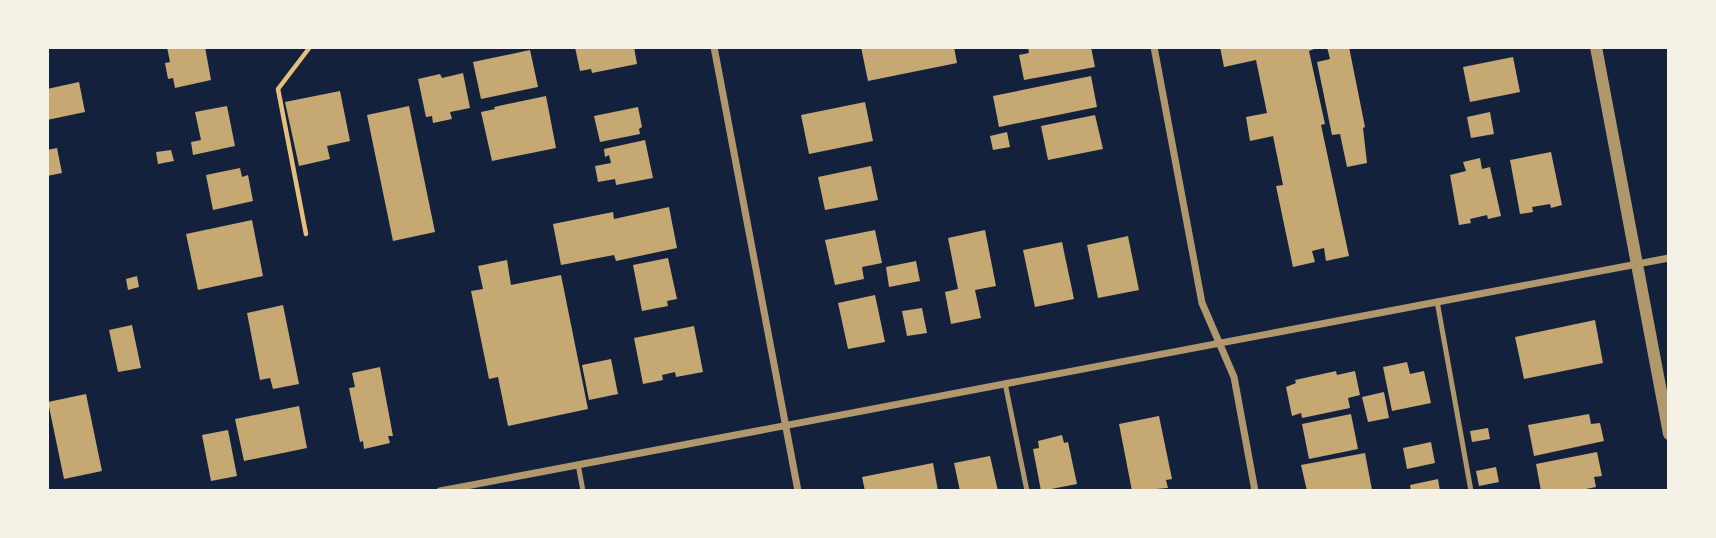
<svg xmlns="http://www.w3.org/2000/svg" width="1716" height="538" viewBox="0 0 1716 538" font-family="Manrope,sans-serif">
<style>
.building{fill:#c6a872}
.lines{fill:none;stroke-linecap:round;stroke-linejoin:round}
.path{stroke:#e5c07b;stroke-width:4.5}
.service{stroke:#b1986c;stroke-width:5}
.minor{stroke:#b1986c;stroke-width:7}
.tertiary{stroke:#b1986c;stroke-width:12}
</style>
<rect width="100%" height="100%" fill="#14213d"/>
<path class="building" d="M 167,47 L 205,47 L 211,80 L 175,88 L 173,78 L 168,79 L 165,63 L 170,62 Z
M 575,47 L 634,47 L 637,64 L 592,73 L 591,69 L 580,71 Z
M 861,47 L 954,47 L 957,63 L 868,81 Z
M 1028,47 L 1091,47 L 1095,67 L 1024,80 L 1019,55 L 1029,53 Z
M 1220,47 L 1319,47 L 1309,51 L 1325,124 L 1321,125 L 1349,256 L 1326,261 L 1324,248 L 1312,251 L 1315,262 L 1293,267 L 1276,186 L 1283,185 L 1273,136 L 1250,141 L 1246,117 L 1267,113 L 1256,60 L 1224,67 Z
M 1327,47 L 1349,47 L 1365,127 L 1363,128 L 1367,163 L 1347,167 L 1340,134 L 1332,135 L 1317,62 L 1330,59 Z
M 530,50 L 538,87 L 481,99 L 473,62 Z
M 1513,57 L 1520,92 L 1470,102 L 1463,67 Z
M 463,73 L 470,108 L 450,112 L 452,119 L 433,123 L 432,116 L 426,117 L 418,79 L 440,74 L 442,78 Z
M 1091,76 L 1097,107 L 999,127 L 993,96 Z
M 79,82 L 85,112 L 47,120 L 47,89 Z
M 340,91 L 350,141 L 327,146 L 330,159 L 299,166 L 285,102 Z
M 546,96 L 556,148 L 492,161 L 481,112 L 495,109 L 494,107 Z
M 865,102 L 873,141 L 809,154 L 801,115 Z
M 227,106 L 235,146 L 193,155 L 191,142 L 201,140 L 195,112 Z
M 409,106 L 435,232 L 393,241 L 367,115 Z
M 638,107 L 642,127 L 639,129 L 640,134 L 600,142 L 594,116 Z
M 1490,112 L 1494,134 L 1471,138 L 1467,117 Z
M 1095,115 L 1103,149 L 1048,160 L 1041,126 Z
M 1007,132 L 1010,147 L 993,150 L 990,136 Z
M 645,140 L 653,178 L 616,185 L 615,179 L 598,182 L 595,166 L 611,163 L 609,155 L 605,157 L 604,149 Z
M 57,148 L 62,173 L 47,176 L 47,150 Z
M 171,150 L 174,161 L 158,164 L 156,152 Z
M 1551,152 L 1562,205 L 1551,208 L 1550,204 L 1532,207 L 1533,212 L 1520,214 L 1510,160 Z
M 1480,158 L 1482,169 L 1490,167 L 1501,216 L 1488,219 L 1487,215 L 1470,219 L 1471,223 L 1459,225 L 1450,175 L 1466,171 L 1463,162 Z
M 871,166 L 878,200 L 825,210 L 818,177 Z
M 240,168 L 242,177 L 248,175 L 253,201 L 213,210 L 206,175 Z
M 669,207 L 677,248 L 616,261 L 614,255 L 561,265 L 553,224 L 613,212 L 614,219 Z
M 252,220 L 263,276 L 198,290 L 186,234 Z
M 875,230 L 882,263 L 862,267 L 864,279 L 835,285 L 825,240 Z
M 985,230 L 996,286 L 975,290 L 981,318 L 951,324 L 945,292 L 958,289 L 948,238 Z
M 1128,236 L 1139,290 L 1098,298 L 1087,245 Z
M 1062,242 L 1074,299 L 1035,307 L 1023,250 Z
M 668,258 L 677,299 L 667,301 L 668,306 L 642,311 L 633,265 Z
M 507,260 L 511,285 L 561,275 L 588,409 L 508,426 L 498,377 L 489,379 L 471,291 L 483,289 L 478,266 Z
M 916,261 L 920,281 L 889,287 L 886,267 Z
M 137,276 L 139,287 L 128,290 L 126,279 Z
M 875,295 L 885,342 L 848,349 L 838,303 Z
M 283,305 L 299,384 L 273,389 L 270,378 L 260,380 L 247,313 Z
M 922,308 L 927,333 L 907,336 L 902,311 Z
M 1595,320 L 1603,363 L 1524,379 L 1515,337 Z
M 132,325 L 141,368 L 118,372 L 109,330 Z
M 694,326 L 703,372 L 676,377 L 675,372 L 662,375 L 663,380 L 643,384 L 634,338 Z
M 611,359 L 618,394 L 589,400 L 582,365 Z
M 1407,362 L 1410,374 L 1424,371 L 1431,403 L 1392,411 L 1383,367 Z
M 380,367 L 393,436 L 388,436 L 390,443 L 364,449 L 363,441 L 360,442 L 349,388 L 355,387 L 352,373 Z
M 1336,371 L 1337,375 L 1355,371 L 1360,395 L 1348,398 L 1350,408 L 1302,418 L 1301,413 L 1292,416 L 1286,387 L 1296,383 L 1295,380 Z
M 1384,392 L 1389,418 L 1368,422 L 1362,397 Z
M 86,394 L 102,471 L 64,479 L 48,402 Z
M 299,406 L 307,448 L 244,461 L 235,419 Z
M 1351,414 L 1358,449 L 1309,459 L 1302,424 Z
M 1589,414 L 1591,424 L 1600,423 L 1604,441 L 1534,456 L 1528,425 Z
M 1159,416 L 1172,479 L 1166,480 L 1168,488 L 1132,491 L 1119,424 Z
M 1488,428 L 1490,439 L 1472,442 L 1470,431 Z
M 228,430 L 237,476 L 211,481 L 202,435 Z
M 1062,435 L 1064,443 L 1068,442 L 1077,484 L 1041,491 L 1033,449 L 1039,448 L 1038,441 Z
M 1431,442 L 1435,463 L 1407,469 L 1403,448 Z
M 1597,452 L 1602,476 L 1594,477 L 1596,487 L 1576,491 L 1541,491 L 1536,464 Z
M 1365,453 L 1372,490 L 1307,491 L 1301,465 Z
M 990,456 L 998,491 L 960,491 L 954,463 Z
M 933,463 L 938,491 L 865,491 L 862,477 Z
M 1496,467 L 1499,482 L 1479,486 L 1476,471 Z
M 1438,479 L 1440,491 L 1411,491 L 1410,485 Z"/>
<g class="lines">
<path class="path" d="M 306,234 L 278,89 L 310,47"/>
<path class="service" d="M 1437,301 L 1471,491
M 1005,383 L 1027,491
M 578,464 L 583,491"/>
<path class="minor" d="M 714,47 L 798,491
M 1154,47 L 1202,303 L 1234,377 L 1255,491
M 440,491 L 1669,258"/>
<path class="tertiary" d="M 1596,47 L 1669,434"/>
</g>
<rect width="1716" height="538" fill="none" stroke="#f6f1e7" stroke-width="98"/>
</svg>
